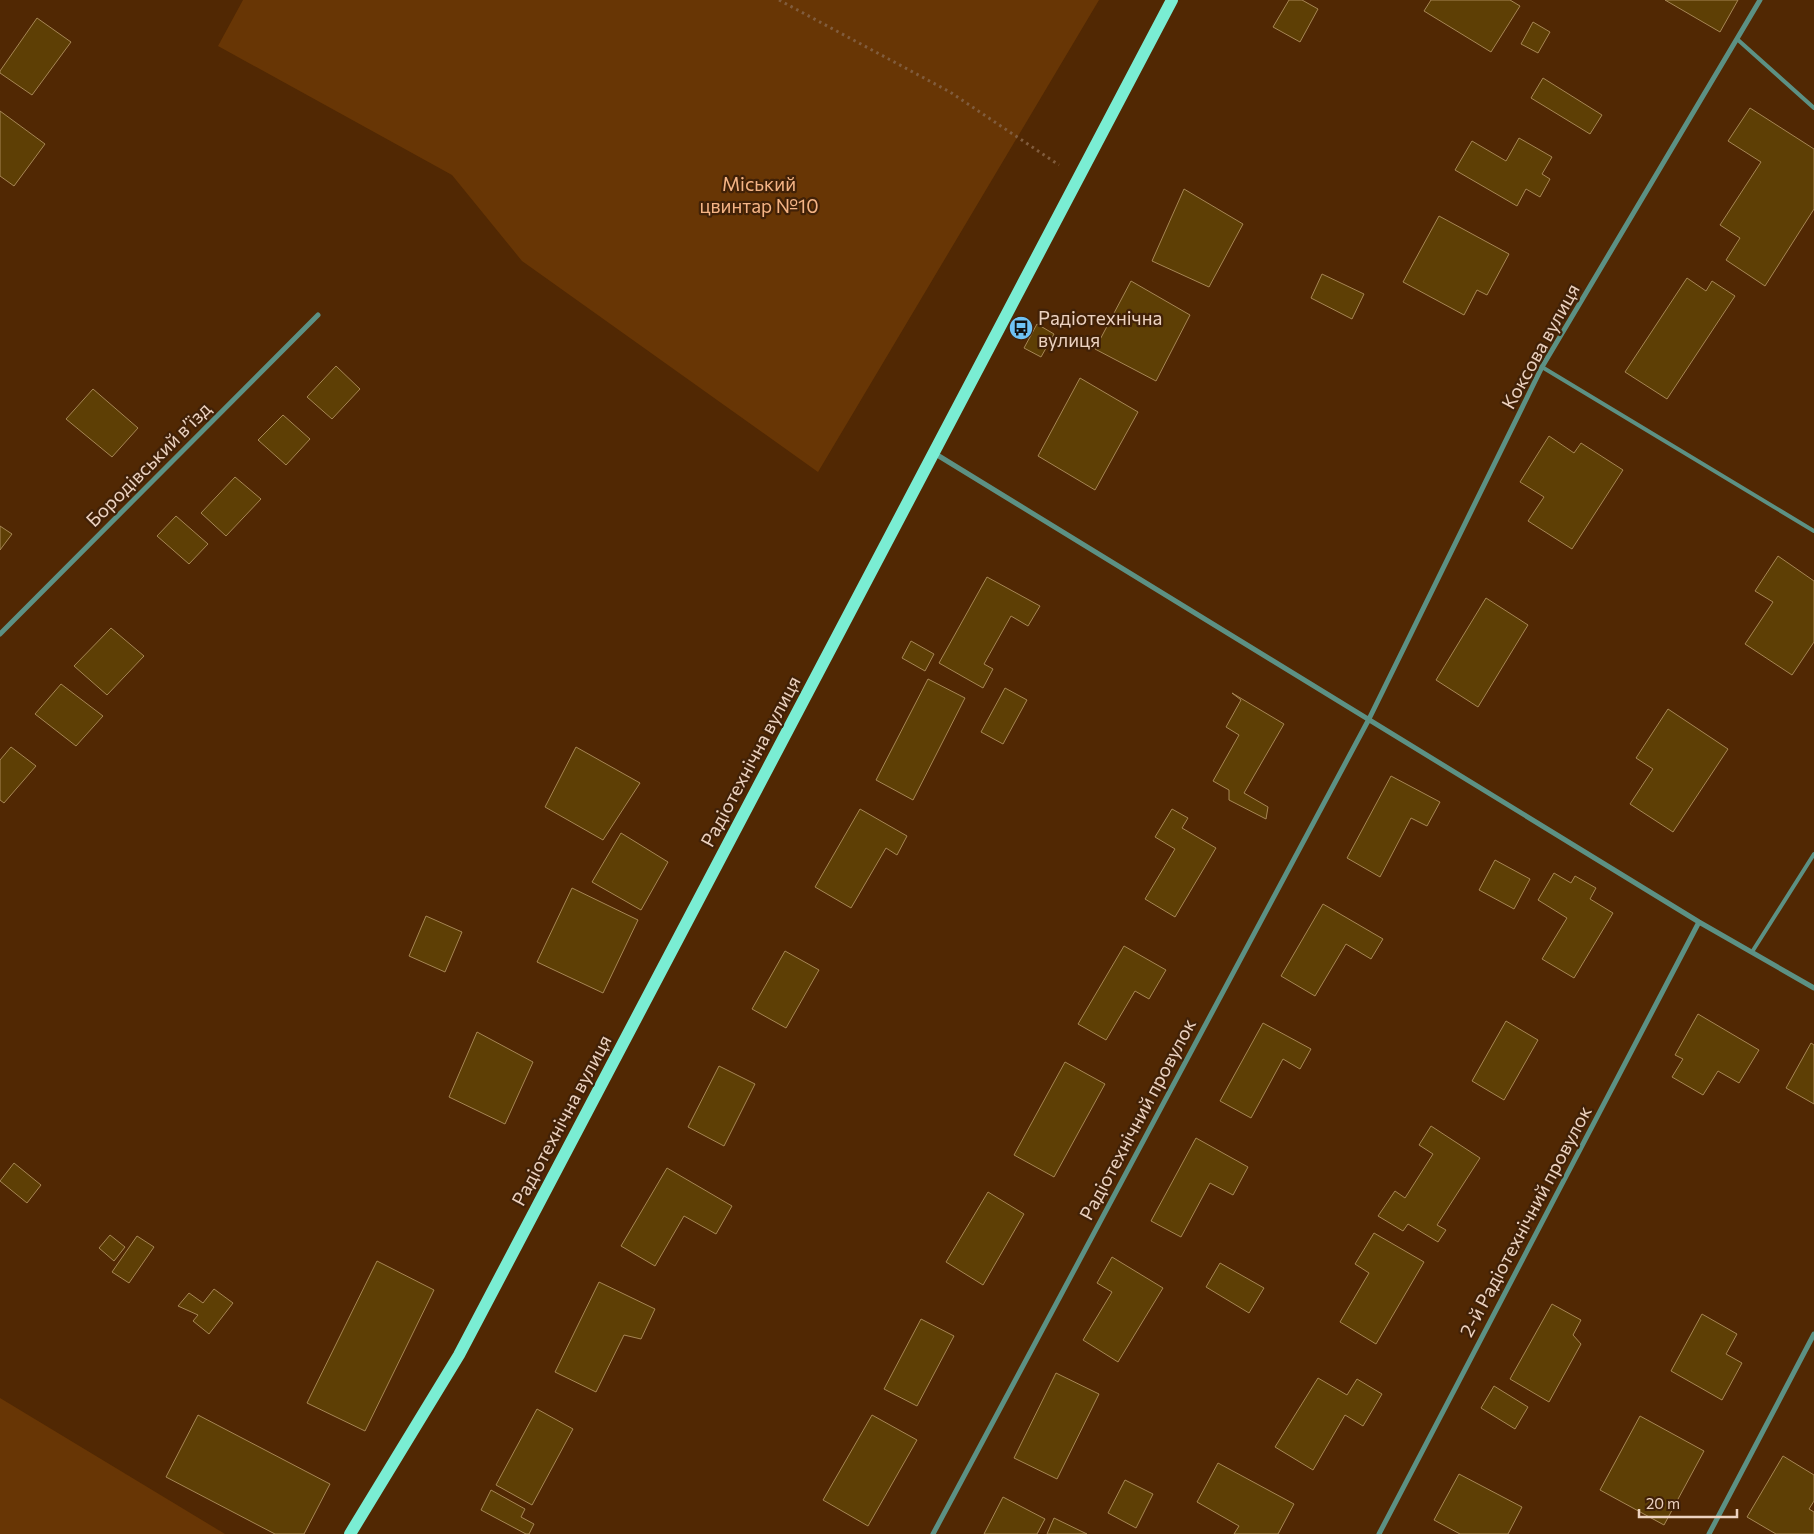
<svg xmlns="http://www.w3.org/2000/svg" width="1814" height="1534" viewBox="0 0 1814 1534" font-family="Commissioner,sans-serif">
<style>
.green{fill:#683605}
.building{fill:#5e3f05;stroke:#a68655}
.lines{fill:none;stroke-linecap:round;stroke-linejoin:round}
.path{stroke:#805c3d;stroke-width:3;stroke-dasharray:2.5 4;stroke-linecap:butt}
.service{stroke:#5c9184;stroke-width:4}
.minor{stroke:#5c9184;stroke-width:5}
.primary{stroke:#7aedd3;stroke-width:12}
.labels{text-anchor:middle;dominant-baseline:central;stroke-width:4.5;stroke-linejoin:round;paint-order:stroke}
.park-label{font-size:19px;fill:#f5b485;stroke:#412107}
.poi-label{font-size:19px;fill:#ecd2c0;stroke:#412107;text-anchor:start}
.street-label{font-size:19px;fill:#ecd2c0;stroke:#412107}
</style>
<rect width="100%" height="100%" fill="#512803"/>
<path class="green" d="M 243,0 L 1099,0 L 818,472 L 522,261 L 452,175 L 218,46 Z
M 0,1398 L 225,1534 L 0,1534 Z"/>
<path class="building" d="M 1289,0 L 1302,0 L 1318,9 L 1300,42 L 1273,27 Z
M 1431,0 L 1510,0 L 1520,6 L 1491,52 L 1424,11 Z
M 1665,0 L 1738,0 L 1720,32 Z
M 37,18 L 71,42 L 32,95 L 0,73 L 0,71 Z
M 1533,22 L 1550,32 L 1538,53 L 1521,44 Z
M 1543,78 L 1602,115 L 1590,134 L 1531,98 Z
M 1750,108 L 1814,149 L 1814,209 L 1765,286 L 1726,260 L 1740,238 L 1720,225 L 1761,162 L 1728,141 Z
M 0,111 L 45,144 L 14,186 L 0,176 Z
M 1519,138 L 1552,157 L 1542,174 L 1550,179 L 1540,197 L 1526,189 L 1517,206 L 1455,170 L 1472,141 L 1506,161 Z
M 1184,189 L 1243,224 L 1209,287 L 1152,261 Z
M 1439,216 L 1509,254 L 1487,295 L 1477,290 L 1464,315 L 1403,282 Z
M 1322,274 L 1364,294 L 1352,319 L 1311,298 Z
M 1687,278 L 1706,291 L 1712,281 L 1735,296 L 1667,399 L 1625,372 Z
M 1131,281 L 1190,315 L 1156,381 L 1095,349 Z
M 1037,324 L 1054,334 L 1041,357 L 1024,348 Z
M 336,366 L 360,389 L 332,419 L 307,397 Z
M 1080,378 L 1138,412 L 1095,490 L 1038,456 Z
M 93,389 L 138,428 L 112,457 L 66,419 Z
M 283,415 L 310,439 L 286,465 L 258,440 Z
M 1549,436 L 1574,453 L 1581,443 L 1623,470 L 1572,549 L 1528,521 L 1544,497 L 1520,482 Z
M 235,477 L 261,499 L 226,536 L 201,513 Z
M 176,516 L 208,544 L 189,564 L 157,536 Z
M 0,526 L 12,534 L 0,550 Z
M 1778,556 L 1814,581 L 1814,642 L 1792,675 L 1745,644 L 1773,602 L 1755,591 Z
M 987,577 L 1040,606 L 1028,626 L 1011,616 L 984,664 L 993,669 L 983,688 L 939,663 Z
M 1486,598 L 1528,625 L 1478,707 L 1436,680 Z
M 111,628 L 144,656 L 107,695 L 74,666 Z
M 911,641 L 934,654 L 925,671 L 902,658 Z
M 928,679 L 965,698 L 913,800 L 876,780 Z
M 61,684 L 103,716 L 76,746 L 35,714 Z
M 1005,688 L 1027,700 L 1003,744 L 981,732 Z
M 1232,693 L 1284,724 L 1244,793 L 1268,807 L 1266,819 L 1229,800 L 1229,790 L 1213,781 L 1239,735 L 1226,727 L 1241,700 Z
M 1668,709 L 1728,749 L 1673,832 L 1630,804 L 1653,769 L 1636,758 Z
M 11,747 L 36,766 L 4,803 L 0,800 L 0,760 Z
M 576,747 L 640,783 L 603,840 L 545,807 Z
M 1391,776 L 1440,802 L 1427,826 L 1411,818 L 1380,877 L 1347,858 Z
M 860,809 L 907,836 L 897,855 L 886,848 L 851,908 L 815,887 Z
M 1172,809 L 1188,818 L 1182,828 L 1216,848 L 1175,917 L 1145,899 L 1175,849 L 1155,837 Z
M 621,833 L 668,862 L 641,910 L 592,882 Z
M 1495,860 L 1530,879 L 1514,909 L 1479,890 Z
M 1554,873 L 1571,883 L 1575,876 L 1596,888 L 1590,899 L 1613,913 L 1574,978 L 1542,959 L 1567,918 L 1538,900 Z
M 572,888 L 638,920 L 603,993 L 537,962 Z
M 1323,904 L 1383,939 L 1371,959 L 1346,944 L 1315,996 L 1281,976 Z
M 426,916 L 462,932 L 445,972 L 409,956 Z
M 1124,946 L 1166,970 L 1149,999 L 1135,991 L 1106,1040 L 1078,1024 Z
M 785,951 L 819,970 L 786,1028 L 752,1009 Z
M 1698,1014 L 1759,1050 L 1739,1083 L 1718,1071 L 1703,1095 L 1672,1077 L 1683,1059 L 1675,1055 Z
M 1506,1021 L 1538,1040 L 1504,1100 L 1472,1081 Z
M 1263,1023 L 1311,1049 L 1300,1069 L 1283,1059 L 1251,1118 L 1220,1101 Z
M 477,1032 L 533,1062 L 505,1124 L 449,1097 Z
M 1811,1043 L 1814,1045 L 1814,1104 L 1786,1088 Z
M 1065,1062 L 1105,1084 L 1054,1177 L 1014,1155 Z
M 719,1066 L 755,1084 L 724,1146 L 688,1127 Z
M 1431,1126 L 1480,1158 L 1437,1225 L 1446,1230 L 1438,1242 L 1408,1224 L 1403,1231 L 1378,1216 L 1395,1191 L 1405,1198 L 1433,1154 L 1419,1145 Z
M 1196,1138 L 1248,1167 L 1233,1195 L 1210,1183 L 1181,1237 L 1151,1221 Z
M 14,1163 L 41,1185 L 27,1203 L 0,1181 Z
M 667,1168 L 732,1206 L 716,1234 L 684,1216 L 655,1266 L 621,1246 Z
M 988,1192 L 1024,1214 L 983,1285 L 946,1262 Z
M 1374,1233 L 1424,1262 L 1376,1344 L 1340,1322 L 1369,1273 L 1355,1264 Z
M 110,1235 L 125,1247 L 114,1261 L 99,1248 Z
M 137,1236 L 154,1247 L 129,1283 L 112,1272 Z
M 1112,1257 L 1163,1288 L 1118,1362 L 1083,1340 L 1112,1292 L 1097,1283 Z
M 377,1261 L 434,1290 L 365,1431 L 307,1403 Z
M 1220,1263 L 1264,1288 L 1249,1313 L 1206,1287 Z
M 599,1282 L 655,1309 L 641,1339 L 624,1335 L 596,1392 L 555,1372 Z
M 214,1289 L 233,1303 L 209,1334 L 193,1321 L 198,1315 L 178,1306 L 189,1293 L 203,1303 Z
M 1552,1304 L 1581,1320 L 1573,1335 L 1581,1344 L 1549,1402 L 1510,1379 Z
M 1702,1314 L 1737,1334 L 1726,1354 L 1742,1363 L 1722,1400 L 1671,1371 Z
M 921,1319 L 954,1336 L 917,1406 L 884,1389 Z
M 1056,1373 L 1099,1394 L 1057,1479 L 1014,1458 Z
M 1318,1378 L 1347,1395 L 1357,1379 L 1382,1394 L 1363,1426 L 1345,1415 L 1313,1470 L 1275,1447 Z
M 1494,1386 L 1528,1407 L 1515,1429 L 1481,1408 Z
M 537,1409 L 573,1429 L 532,1505 L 496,1485 Z
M 198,1415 L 330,1484 L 304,1534 L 275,1534 L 166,1477 Z
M 872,1415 L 917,1440 L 868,1526 L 823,1500 Z
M 1640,1416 L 1704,1451 L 1664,1525 L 1600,1490 Z
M 1783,1456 L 1814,1475 L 1814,1501 L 1809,1509 L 1814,1512 L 1814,1534 L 1776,1534 L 1747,1517 Z
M 1218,1463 L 1294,1504 L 1278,1534 L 1234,1534 L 1239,1526 L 1197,1502 Z
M 1459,1474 L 1522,1507 L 1508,1534 L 1460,1534 L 1434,1520 Z
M 1125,1480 L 1153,1494 L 1136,1528 L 1108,1513 Z
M 491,1490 L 525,1509 L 521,1517 L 534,1524 L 529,1534 L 526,1534 L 481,1510 Z
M 1003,1497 L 1045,1519 L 1037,1534 L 984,1534 Z
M 1054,1518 L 1087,1534 L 1047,1534 Z"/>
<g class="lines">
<path class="path" d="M 779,0 L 950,92 L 1059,165"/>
<path class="service" d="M 1737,39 L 1814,108
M 1542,367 L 1814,531
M 1752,952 L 1814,854"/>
<path class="minor" d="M 934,453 L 1699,922 L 1814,988
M 0,634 L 318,315
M 933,1534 L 1369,719 L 1542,367 L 1760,0
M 1379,1534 L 1699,922
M 1709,1534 L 1814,1334"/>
<path class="primary" d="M 350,1534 L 459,1355 L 1172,0"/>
</g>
<defs>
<g id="bus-disc" transform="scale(1.25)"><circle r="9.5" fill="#6fc2f4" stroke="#412107"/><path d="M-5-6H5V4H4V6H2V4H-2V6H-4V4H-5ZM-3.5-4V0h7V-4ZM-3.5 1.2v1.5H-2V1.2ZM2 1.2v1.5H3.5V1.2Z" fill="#111"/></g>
</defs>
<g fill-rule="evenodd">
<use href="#bus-disc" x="1021" y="328"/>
</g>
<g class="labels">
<g class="park-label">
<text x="759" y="183">Міський<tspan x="759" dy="22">цвинтар №10</tspan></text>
</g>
<g class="poi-label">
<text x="1038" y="317">Радіотехнічна<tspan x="1038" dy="22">вулиця</tspan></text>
</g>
<g class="street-label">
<text transform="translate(1540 346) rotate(-61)">Коксова вулиця</text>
<text transform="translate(148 464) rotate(-45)">Бородівський в’їзд</text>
<text transform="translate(750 761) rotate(-62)">Радіотехнічна вулиця</text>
<text transform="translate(1137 1119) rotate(-62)">Радіотехнічний провулок</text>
<text transform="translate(561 1120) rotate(-62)">Радіотехнічна вулиця</text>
<text transform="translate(1525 1221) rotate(-62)">2-й Радіотехнічний провулок</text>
</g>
</g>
<path d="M1639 1509v8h98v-8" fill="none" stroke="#ecd2c0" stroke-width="2.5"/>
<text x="1646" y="1509" font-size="15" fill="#ecd2c0" stroke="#412107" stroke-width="4" paint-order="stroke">20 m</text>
</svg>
